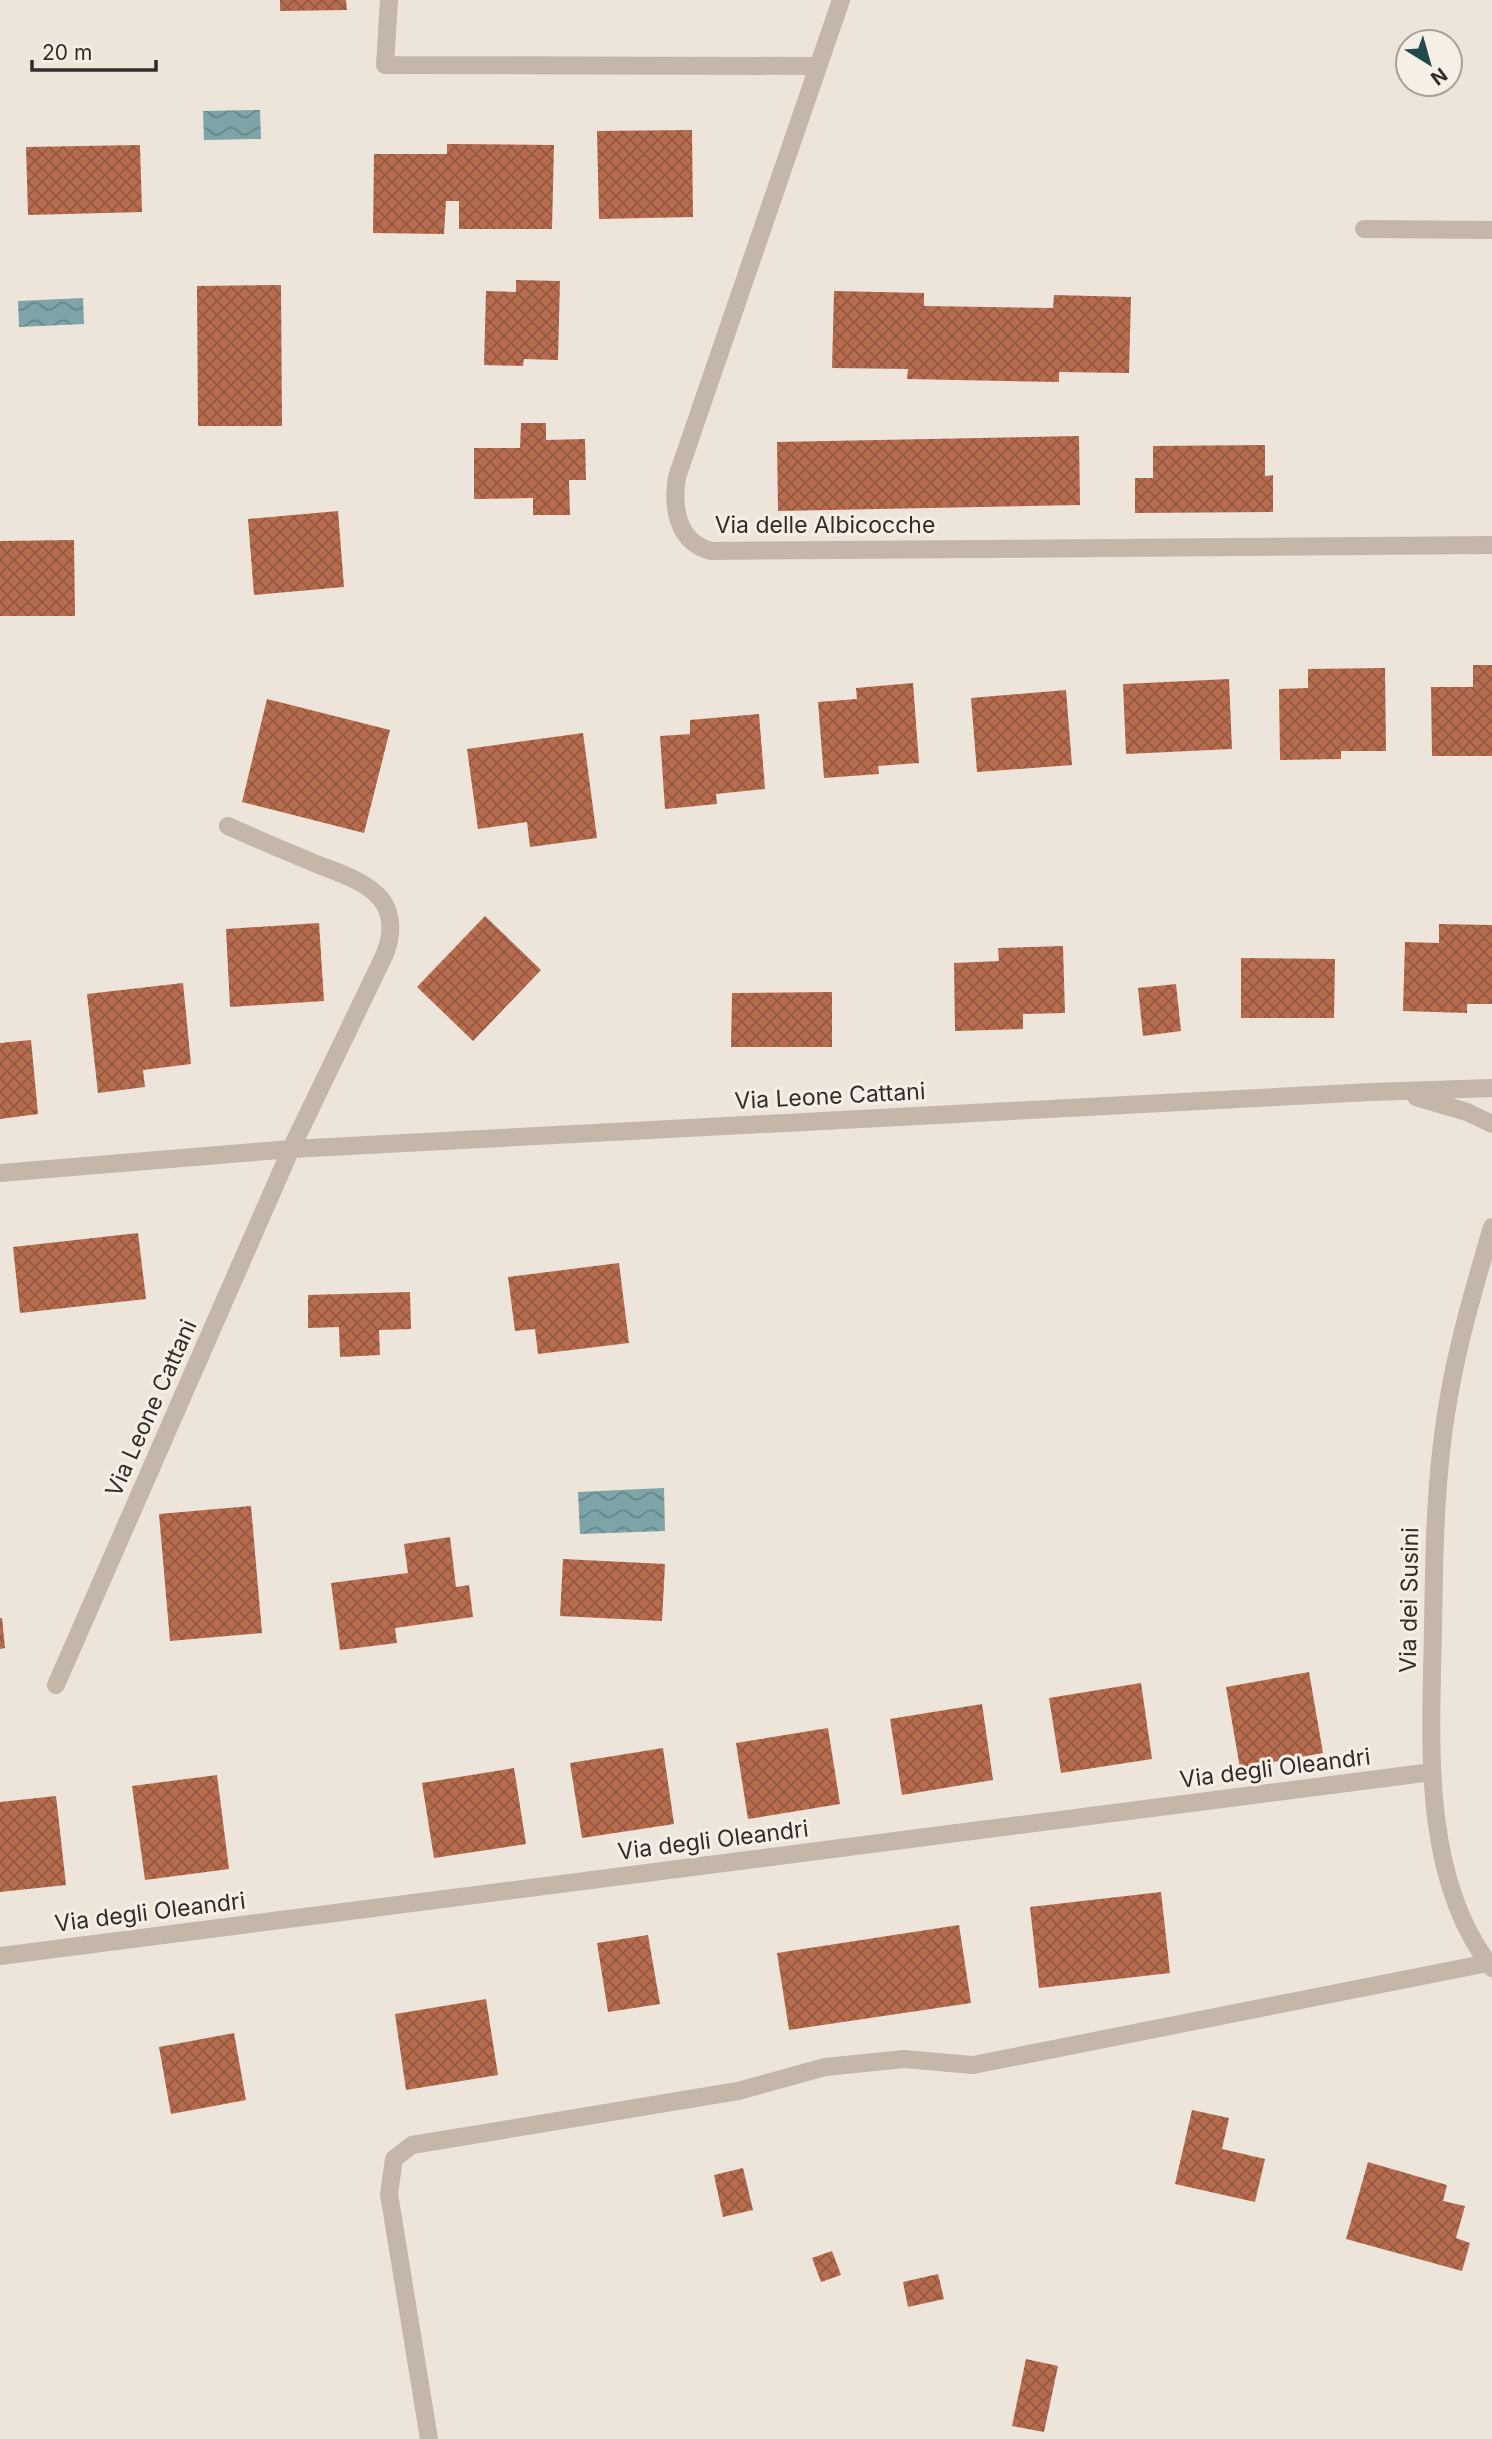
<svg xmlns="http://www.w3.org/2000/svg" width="1492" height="2439" viewBox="0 0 1492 2439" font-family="Inter,sans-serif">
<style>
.water{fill:url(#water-waves)}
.building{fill:url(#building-cross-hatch)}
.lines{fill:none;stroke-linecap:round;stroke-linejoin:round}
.minor{stroke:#c4b6a8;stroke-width:18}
.labels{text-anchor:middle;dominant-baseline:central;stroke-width:6;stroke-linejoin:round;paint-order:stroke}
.street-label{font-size:23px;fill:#322b27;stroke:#f6efe6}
</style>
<defs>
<pattern id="water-waves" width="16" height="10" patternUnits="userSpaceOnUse" patternTransform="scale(1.75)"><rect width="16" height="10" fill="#7da4a7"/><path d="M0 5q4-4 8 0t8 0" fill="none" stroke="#678688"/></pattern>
<pattern id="building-cross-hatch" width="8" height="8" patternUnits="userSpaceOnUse" patternTransform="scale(1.75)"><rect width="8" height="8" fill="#b76c4f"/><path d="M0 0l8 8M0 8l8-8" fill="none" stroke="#955942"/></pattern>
</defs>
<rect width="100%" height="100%" fill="#eee5da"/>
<path class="water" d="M 260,110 L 261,139 L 204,140 L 203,111 Z
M 83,298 L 84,324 L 19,327 L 18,301 Z
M 664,1488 L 665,1531 L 580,1534 L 578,1492 Z"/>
<path class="building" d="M 280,0 L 346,0 L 347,10 L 280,11 Z
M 692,130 L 693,217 L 599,219 L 597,131 Z
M 447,144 L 554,145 L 552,229 L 459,229 L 459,201 L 446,201 L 444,234 L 373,233 L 374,154 L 447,154 Z
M 140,145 L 142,212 L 28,215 L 26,147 Z
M 516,280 L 560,281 L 558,360 L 524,359 L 523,366 L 484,365 L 486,291 L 516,292 Z
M 281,285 L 282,426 L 198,426 L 197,286 Z
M 834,291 L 924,293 L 924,306 L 1053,308 L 1054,295 L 1131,297 L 1129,373 L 1059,372 L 1059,382 L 907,379 L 908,369 L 832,368 Z
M 521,423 L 546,423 L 546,440 L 585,439 L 586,480 L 569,480 L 570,515 L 533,515 L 533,498 L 474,499 L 474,448 L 520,448 Z
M 1079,436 L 1080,505 L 778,511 L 777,442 Z
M 1265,445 L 1265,476 L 1273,475 L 1273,512 L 1135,513 L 1135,478 L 1153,478 L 1153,446 Z
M 338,511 L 344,587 L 254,595 L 248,519 Z
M 74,540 L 75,616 L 0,616 L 0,541 Z
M 1473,665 L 1492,665 L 1492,756 L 1432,756 L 1431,687 L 1473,687 Z
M 1385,668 L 1386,751 L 1341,751 L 1341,759 L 1280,760 L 1279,689 L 1308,688 L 1308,669 Z
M 1229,679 L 1232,749 L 1126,754 L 1123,684 Z
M 913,683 L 919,763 L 878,766 L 879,774 L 824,778 L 818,702 L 857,699 L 856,688 Z
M 1066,690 L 1072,765 L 977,772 L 971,698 Z
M 267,699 L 390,730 L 364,833 L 242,802 Z
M 759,714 L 765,789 L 716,794 L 717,804 L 665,809 L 660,736 L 690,734 L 690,720 Z
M 583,733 L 597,838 L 530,847 L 527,822 L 478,829 L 467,749 Z
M 485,916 L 541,970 L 473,1041 L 417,987 Z
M 319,923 L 324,1001 L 230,1007 L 226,929 Z
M 1439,924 L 1492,925 L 1492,1004 L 1467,1004 L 1467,1013 L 1403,1011 L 1405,942 L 1439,943 Z
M 1063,946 L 1065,1013 L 1023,1014 L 1023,1029 L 955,1031 L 954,963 L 999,961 L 998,948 Z
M 1241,958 L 1335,959 L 1334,1018 L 1241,1018 Z
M 183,983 L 191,1064 L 143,1070 L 145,1087 L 98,1093 L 87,994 Z
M 1176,984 L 1181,1031 L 1143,1036 L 1138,988 Z
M 832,992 L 832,1047 L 731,1047 L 732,993 Z
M 31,1040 L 38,1114 L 0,1119 L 0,1043 Z
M 138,1233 L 146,1299 L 20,1313 L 13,1247 Z
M 619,1263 L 629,1343 L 538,1354 L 535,1329 L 515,1331 L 508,1277 Z
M 410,1292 L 411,1329 L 379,1330 L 380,1355 L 340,1357 L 339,1327 L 308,1328 L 308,1295 Z
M 251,1506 L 262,1633 L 170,1641 L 159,1514 Z
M 450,1537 L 456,1587 L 469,1585 L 473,1617 L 395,1628 L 397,1643 L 340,1650 L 331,1583 L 408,1573 L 404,1544 Z
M 563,1559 L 665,1564 L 662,1621 L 560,1616 Z
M 0,1618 L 2,1618 L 5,1648 L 0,1649 Z
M 1309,1672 L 1323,1753 L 1240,1768 L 1226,1687 Z
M 1141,1683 L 1152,1759 L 1061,1773 L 1049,1698 Z
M 982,1704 L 993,1780 L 902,1795 L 890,1719 Z
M 828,1728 L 840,1804 L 748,1819 L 736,1743 Z
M 663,1748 L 674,1824 L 582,1838 L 570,1763 Z
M 514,1768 L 526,1844 L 434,1858 L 422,1783 Z
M 217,1775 L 229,1869 L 145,1880 L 132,1786 Z
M 56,1796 L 66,1885 L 0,1892 L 0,1802 Z
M 1161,1892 L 1170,1973 L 1039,1988 L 1030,1907 Z
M 959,1925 L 971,2003 L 789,2030 L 777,1953 Z
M 648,1935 L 660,2004 L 608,2012 L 597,1943 Z
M 486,1999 L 498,2075 L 406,2090 L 395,2014 Z
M 234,2033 L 246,2100 L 171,2114 L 159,2047 Z
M 1192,2110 L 1229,2118 L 1222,2149 L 1265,2159 L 1255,2202 L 1175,2184 Z
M 1368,2162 L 1447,2185 L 1443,2201 L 1465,2206 L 1456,2238 L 1470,2243 L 1462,2271 L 1346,2239 Z
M 743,2168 L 753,2210 L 723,2217 L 714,2175 Z
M 832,2251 L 841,2275 L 821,2282 L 812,2258 Z
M 938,2274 L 944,2299 L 908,2307 L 903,2282 Z
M 1026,2359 L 1058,2366 L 1044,2432 L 1012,2426 Z"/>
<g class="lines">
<path class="minor" d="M 389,0 L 385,65 L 818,66
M 841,0 L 677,477 C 672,507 677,542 711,551 L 1492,545
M 1364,229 L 1492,230
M 1416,1097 L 1467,1112 L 1492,1124
M 0,1173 L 291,1149 L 1371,1092 L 1492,1088
M 1492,1227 C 1475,1285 1458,1342 1448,1402 C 1435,1477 1434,1553 1433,1630 C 1431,1739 1420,1877 1492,1968
M 56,1685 L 291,1149 L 384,956 C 392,938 394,915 381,899 C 365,880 336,872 314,863 C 285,851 257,839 228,826
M 0,1956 L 1432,1772
M 429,2439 L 389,2194 L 394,2159 L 412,2145 L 738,2091 L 825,2067 L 904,2059 L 973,2065 L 1488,1963"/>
</g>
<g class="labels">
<g class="street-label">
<text x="825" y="525">Via delle Albicocche</text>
<text transform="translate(830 1096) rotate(-3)">Via Leone Cattani</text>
<text transform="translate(151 1408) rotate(-66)">Via Leone Cattani</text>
<text transform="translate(1409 1600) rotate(-89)">Via dei Susini</text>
<text transform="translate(1275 1768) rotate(-7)">Via degli Oleandri</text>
<text transform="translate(713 1840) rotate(-7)">Via degli Oleandri</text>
<text transform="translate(150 1912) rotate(-7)">Via degli Oleandri</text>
</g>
</g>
<g transform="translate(1429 63) rotate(143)"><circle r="33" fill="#f6efe6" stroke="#a8a19a" stroke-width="2"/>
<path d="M0-5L12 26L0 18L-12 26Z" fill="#224a4e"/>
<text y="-10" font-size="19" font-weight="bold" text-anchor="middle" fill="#322b27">N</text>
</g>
<path d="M32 60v10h124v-10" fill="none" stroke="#322b27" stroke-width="3.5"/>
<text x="42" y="60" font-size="21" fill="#322b27" stroke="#f6efe6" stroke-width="5" paint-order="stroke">20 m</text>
</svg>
